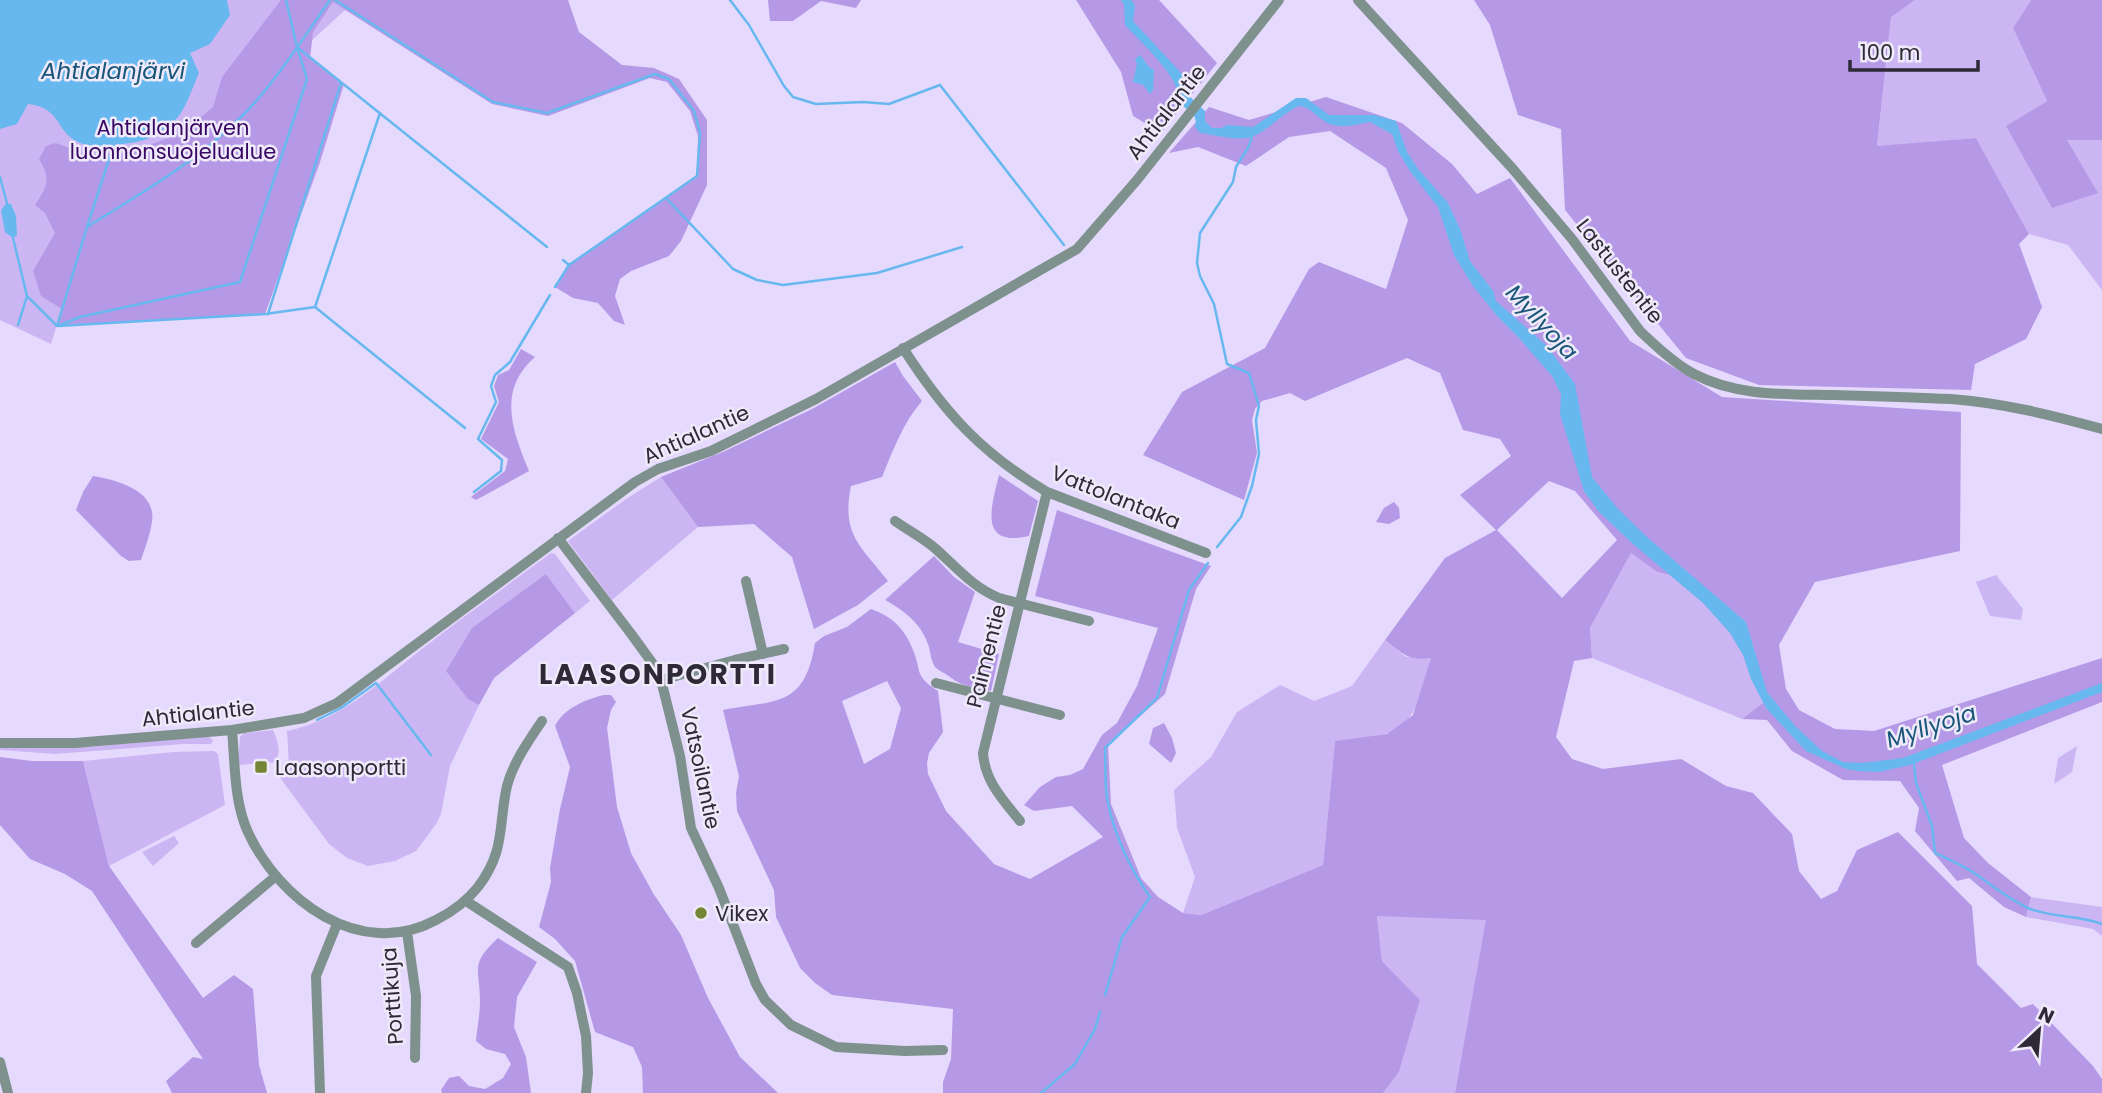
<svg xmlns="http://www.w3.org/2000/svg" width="2102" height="1093" viewBox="0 0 2102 1093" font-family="Poppins,sans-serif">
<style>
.green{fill:#cbb6f3}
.forest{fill:#b599e6;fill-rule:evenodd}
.water{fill:#67b8ef}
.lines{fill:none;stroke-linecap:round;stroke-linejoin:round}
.stream{stroke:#67b8ef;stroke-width:2.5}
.minor{stroke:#7e918d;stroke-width:10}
.poi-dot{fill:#748535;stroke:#efeaf9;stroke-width:2.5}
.labels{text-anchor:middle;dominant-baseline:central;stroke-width:5;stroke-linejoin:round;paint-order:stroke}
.street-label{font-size:21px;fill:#2e2937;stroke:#efeaf9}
.park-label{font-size:21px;fill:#370763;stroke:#efeaf9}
.poi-label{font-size:21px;fill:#2e2937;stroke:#efeaf9;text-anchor:start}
.water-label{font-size:23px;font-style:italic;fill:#19567a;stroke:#efeaf9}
.district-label{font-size:28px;font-weight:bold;letter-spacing:2px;fill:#2e2937;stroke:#efeaf9}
</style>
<rect width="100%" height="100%" fill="#e5d9fe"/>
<path class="green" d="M 0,0 L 356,0 L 298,53 L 59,318 L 51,344 L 0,320 Z
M 1915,0 L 2031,0 L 2013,28 L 2047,101 L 2007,126 L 2066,139 L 2102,140 L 2102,290 L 2068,245 L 2029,234 L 1976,138 L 1877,147 L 1891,16 Z
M 661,477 L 698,527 L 612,600 L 568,541 L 626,499 Z
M 551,553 L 555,554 L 590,601 L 575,613 L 546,574 L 468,698 L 479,705 L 450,766 L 441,814 L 436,824 L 416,851 L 395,861 L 368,866 L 347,858 L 329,844 L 278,775 L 289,766 L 287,731 C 343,719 378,683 422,649 C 464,616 508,585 551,553 Z
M 1631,553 L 1657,572 L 1670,575 L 1703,603 L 1730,633 L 1743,655 L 1751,679 L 1764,702 L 1742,719 L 1592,658 L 1590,628 Z
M 1996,575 L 2023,609 L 2021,620 L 1990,616 L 1976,582 Z
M 1385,640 L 1406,657 L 1432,657 C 1424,686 1418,725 1385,734 C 1369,738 1351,739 1335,741 L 1323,865 L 1201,915 L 1183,913 L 1195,877 L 1177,828 L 1174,790 L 1211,757 L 1237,712 L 1280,685 L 1314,701 L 1352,686 Z
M 273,730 C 278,741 281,751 276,762 L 238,765 L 240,737 L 244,733 Z
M 208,736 L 213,740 L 211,744 L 183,744 L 55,754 L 0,750 L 0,747 L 90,747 Z
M 2077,746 L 2072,772 L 2054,784 L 2058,758 Z
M 214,751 L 218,754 L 225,805 L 109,866 L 83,761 L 173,752 Z
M 174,836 L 179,843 L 153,866 L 142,852 Z
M 2031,897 L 2102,907 L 2102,936 L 2093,929 L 2026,917 Z
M 1377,915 L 1487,919 L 1455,1093 L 1383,1093 L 1399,1072 L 1420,1000 L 1382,961 Z"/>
<path class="forest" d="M 281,0 L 568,0 L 579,32 L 622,65 L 654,68 L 679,79 L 707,120 L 707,185 L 681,241 L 669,256 L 631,271 L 620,279 L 615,296 L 625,325 L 614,321 L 598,303 L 573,298 L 555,287 L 569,265 L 697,176 L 698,136 L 690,111 L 667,82 L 650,78 L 548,116 L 492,104 L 333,2 L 313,32 L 310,58 L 344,84 L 320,162 L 265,314 L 57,326 L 62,309 L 41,296 L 33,271 L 55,233 L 45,213 L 35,205 C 48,186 51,179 39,159 L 46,146 L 56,143 L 88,155 L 106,154 L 130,152 L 182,133 L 213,107 L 222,77 Z
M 768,0 L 861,0 L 856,8 L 821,1 L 793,21 L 770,21 Z
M 1076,0 L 1159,0 L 1217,63 L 1161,133 L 1133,116 L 1121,72 Z
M 1474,0 L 1915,0 L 1891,17 L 1877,146 L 1976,138 L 2029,234 L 2019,244 L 2042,307 L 2026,339 L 1975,364 L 1971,390 L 1759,385 L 1686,358 L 1565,210 L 1561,129 L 1518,115 L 1490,25 Z
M 2031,0 L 2102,0 L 2102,140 L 2067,140 L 2098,193 L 2052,208 L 2006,126 L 2047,101 L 2013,28 Z
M 1326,97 L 1402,123 L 1452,164 L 1477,194 L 1510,178 L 1630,341 L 1722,397 L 1961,412 L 1960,551 L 1815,582 L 1779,645 L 1786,689 L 1799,710 L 1835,729 L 1874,731 L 2102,658 L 2102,702 L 1942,765 L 1964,838 L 1988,863 L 2031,897 L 2026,917 L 2004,907 L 1969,878 L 1957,881 L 1915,831 L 1919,808 L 1900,781 L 1843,780 L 1792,751 L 1767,720 L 1742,719 L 1764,702 L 1751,679 L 1743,655 L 1730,633 L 1703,603 L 1670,575 L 1657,572 L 1631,553 L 1590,628 L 1592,658 L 1574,661 L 1556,737 L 1572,759 L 1603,769 L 1681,759 L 1726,786 L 1753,793 L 1792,834 L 1799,871 L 1821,899 L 1837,891 L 1857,850 L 1898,832 L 1972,906 L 1977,964 L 2021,1008 L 2033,1004 L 2093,1066 L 2102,1079 L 2102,1093 L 1455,1093 L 1486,920 L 1377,916 L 1382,961 L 1420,1000 L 1399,1072 L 1383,1093 L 943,1093 L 943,1082 L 951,1059 L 953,1009 L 832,995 L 815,983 L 800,968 L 776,917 L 774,890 L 737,811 L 736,793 L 739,776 L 723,710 C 777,700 805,707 815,643 L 824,636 L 847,627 L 871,609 C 892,616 905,629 913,650 C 922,672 914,676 938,691 L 943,732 L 929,753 L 927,763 L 928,774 L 946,811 L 994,864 L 1030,879 L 1103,837 L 1072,806 L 1034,811 L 1024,805 L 1040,787 L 1056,777 L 1070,775 L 1083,769 L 1102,735 L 1117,723 L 1137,686 L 1158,628 L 1035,596 L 1057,510 L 1211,566 L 1196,589 L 1165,694 L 1108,745 L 1111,804 L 1141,878 L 1158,897 L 1183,913 L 1201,915 L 1323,865 L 1335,741 L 1387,734 L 1413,715 L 1431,658 C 1408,661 1403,654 1385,640 L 1445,558 L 1496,530 L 1460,495 L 1511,456 L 1500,439 L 1463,430 L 1440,373 L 1407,358 L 1305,401 L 1290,393 L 1262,401 L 1255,409 L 1252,420 L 1257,453 L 1244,500 L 1143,455 L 1182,392 L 1265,348 L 1309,269 L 1319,262 L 1386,289 L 1408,220 L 1386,168 L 1330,131 L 1289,137 L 1246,166 L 1198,147 L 1169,153 L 1209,107 L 1249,120 ZM 1549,481 L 1575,491 L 1617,540 L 1562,598 L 1497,530 ZM 887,681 L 901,708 L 890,749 L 864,764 L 842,701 Z
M 521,349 L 535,357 C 497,390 512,430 529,471 L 476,500 L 471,497 L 505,471 L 508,459 L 481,439 L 499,402 L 494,386 L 498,375 L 509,370 Z
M 895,362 L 903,376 L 922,401 C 903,423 893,450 882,477 L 851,486 C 841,535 861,546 888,581 L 858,605 L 814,629 L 792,557 L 754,524 L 698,527 L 661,477 L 725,451 L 814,408 Z
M 999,475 L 1038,501 L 1029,536 C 977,548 992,505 999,475 Z
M 93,476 C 116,480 157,490 152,522 C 150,535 145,548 141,560 L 129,561 L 121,556 L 76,510 L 83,492 Z
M 1394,502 L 1399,508 L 1400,518 L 1389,524 L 1376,522 L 1384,508 Z
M 934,556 L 954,577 L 975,592 L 958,642 L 999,654 L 991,691 C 974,687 962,687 950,677 C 946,673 940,672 936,668 C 931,662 931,655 929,647 C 922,624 905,611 885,600 Z
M 546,574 L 575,613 L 494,678 L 479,705 L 468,699 L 446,671 L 472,628 Z
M 604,695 L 611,695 L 616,702 L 611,710 L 607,728 L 617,807 L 631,853 L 653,893 L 681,935 L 708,998 L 740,1057 L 778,1093 L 643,1093 L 642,1067 L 633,1047 L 595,1032 L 575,961 L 555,939 L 539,927 L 551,882 L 550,868 L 560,809 L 570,767 L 555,726 C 563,709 586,699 604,695 Z
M 1164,723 L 1172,738 L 1176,753 L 1171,763 L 1149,744 L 1153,728 Z
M 0,757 L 32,761 L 83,761 L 109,866 L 203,998 L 234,975 L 253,989 L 259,1065 L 267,1093 L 172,1093 L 166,1081 L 193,1057 L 203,1059 L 92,891 L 65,874 L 30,859 L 0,825 Z
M 498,938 L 537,962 L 517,997 L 514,1027 L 526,1057 L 531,1093 L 442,1093 L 441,1090 L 449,1078 L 459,1076 L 469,1086 L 485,1089 L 503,1078 L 511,1064 L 505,1054 L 486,1049 L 476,1041 C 477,1028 480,1015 480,1002 C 480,968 469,965 498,938 Z"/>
<path class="water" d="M 0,0 L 227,0 L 230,15 L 210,44 L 190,53 L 199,73 C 194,84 186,108 178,117 C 172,124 156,135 147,139 C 134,144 90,149 78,142 C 54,130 62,108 28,104 L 17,124 L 0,129 Z
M 1121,0 L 1131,0 L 1135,5 L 1133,21 L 1183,75 L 1186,93 L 1205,111 L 1205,121 L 1212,128 L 1221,128 L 1227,125 L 1253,127 L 1296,98 L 1306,98 L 1329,115 L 1375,115 L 1396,121 L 1407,152 L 1418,169 L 1448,203 L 1460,229 L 1470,261 L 1493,291 L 1496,301 L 1547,346 L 1575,384 L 1592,477 L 1618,509 L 1648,538 L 1746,622 L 1767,692 L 1795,726 L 1822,751 L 1843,762 L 1862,763 L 1903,758 L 2102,683 L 2102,692 L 1910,765 L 1879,772 L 1859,771 L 1846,769 L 1806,751 L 1766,708 L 1751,679 L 1743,655 L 1730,633 L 1703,603 L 1633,544 L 1599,512 L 1584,491 L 1560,414 L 1561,394 L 1552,376 L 1520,339 L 1497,316 L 1473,286 L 1454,255 L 1438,207 L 1410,171 L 1398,151 L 1392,134 L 1370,122 C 1355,125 1337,130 1324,121 C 1315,115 1310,107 1299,106 C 1283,113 1272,127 1256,135 C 1242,143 1216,135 1200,133 L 1195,127 C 1199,112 1186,112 1179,101 C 1176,96 1177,90 1175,85 C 1168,67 1139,40 1125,25 L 1124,5 Z
M 1140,55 L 1150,68 L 1154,69 L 1153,90 L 1150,94 L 1143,85 L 1133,82 L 1137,64 L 1135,59 Z
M 6,204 L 11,204 L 16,216 L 17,235 L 13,238 L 5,232 L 1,210 Z"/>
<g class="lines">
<path class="stream" d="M 286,0 L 297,47 L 547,247
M 330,0 C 304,37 274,84 243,115 C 198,161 141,193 87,227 L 57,326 L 265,314 L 315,307 L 465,428
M 335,0 L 493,102 L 547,113 L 655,74 L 669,79 L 694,111 L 700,133 L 697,176 L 569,265 L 555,287
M 730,0 L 749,25 L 784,86 L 793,97 L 816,104 L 863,102 L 889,104 L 940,85 L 1064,245
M 0,177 L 8,207
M 667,199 L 733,269 L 757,280 L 783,285 L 877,273 L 962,247
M 87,227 L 114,144
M 13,238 L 27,296 L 57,326 L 80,317 L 240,282 L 307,79 L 297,47
M 563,260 L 569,265
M 315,307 L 380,113
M 268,314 L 341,83
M 18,325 L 27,296
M 474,492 L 501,471 L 502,460 L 478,439 L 496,402 L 491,386 L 495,375 L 510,362 L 550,295
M 1217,547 L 1241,517 L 1252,486 L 1259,454 L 1256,420 L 1259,406 L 1249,373 L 1227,364 L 1214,304 L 1200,276 L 1197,263 L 1200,233 L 1233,182 L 1236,167 L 1249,146 L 1252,136
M 317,720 L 341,708 L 376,683 L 431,755
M 1914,764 L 1916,783 L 1932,826 L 1935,853 C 1948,859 1962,865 1974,873 C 1992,885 2008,899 2028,908 C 2052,918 2078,915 2102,924
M 1105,995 L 1122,937 L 1150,897 C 1131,870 1115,836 1108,803 C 1104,786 1106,766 1105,748 L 1157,698 L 1189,590 L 1208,563
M 1041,1093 L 1075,1064 L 1095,1029 L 1100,1012"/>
<path class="minor" d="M 1358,0 L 1512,168 L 1572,239 L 1640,331 C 1656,346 1675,364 1694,374 C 1738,397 1787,394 1835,395 C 1873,396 1913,397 1951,399 C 2003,403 2052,415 2102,429
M 903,348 C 944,412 981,453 1047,492 L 1206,553
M 895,521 C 909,531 925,539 937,550 C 958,569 973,587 999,598 L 1089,621
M 558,538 L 632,635 L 653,664 L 661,680 L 680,756 L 691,828 L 719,888 L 756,984 L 765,1000 L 791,1025 L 836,1047 L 905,1051 L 943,1050
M 746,581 L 763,654
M 661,680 L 735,660 L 784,649
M 936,683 L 1060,715
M 232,730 C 235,763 234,800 247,830 C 278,900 360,961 436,920 C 452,912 466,902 478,887 C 506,850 498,826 507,786 C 513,763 529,740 542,721
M 0,743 L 75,743 L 232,730 L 304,718 L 337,703 L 635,482 L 658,469 L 711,451 L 816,399 L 1077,249 L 1137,180 L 1279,0
M 1020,821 C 1002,799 985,781 983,753 L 1047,492
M 466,901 L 568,967 L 577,993 L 586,1036 L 588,1073 L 586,1093
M 407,932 L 416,996 L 415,1058
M 196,943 L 276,876
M 0,1062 L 8,1093
M 320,1093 L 316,976 L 337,924"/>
</g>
<g class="poi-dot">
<rect x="254" y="760" width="14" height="14" rx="3.5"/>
<circle cx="701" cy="913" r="7"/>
</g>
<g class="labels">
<g class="street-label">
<text transform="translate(1166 112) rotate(-52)">Ahtialantie</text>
<text transform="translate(1620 271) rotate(52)">Lastustentie</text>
<text transform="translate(696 434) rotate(-24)">Ahtialantie</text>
<text transform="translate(1116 497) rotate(22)">Vattolantaka</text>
<text transform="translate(986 656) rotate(-76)">Paimentie</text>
<text transform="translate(198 713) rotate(-6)">Ahtialantie</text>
<text transform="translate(701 768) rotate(78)">Vatsoilantie</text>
<text transform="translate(392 996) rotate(-94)">Porttikuja</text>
</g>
<g class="park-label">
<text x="173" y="127">Ahtialanjärven<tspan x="173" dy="24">luonnonsuojelualue</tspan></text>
</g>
<g class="poi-label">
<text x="275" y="767">Laasonportti</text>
<text x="715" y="913">Vikex</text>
</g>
<g class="water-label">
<text x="113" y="71">Ahtialanjärvi</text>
<text transform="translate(1542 322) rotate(47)">Myllyoja</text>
<text transform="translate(1931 726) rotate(-18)">Myllyoja</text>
</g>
<g class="district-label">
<text x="658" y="674">LAASONPORTTI</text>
</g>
</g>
<g transform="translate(2039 1030) rotate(26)" stroke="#efeaf9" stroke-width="5" paint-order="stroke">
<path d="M0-5L12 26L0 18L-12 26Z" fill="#2e2937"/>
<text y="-10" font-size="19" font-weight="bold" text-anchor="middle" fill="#2e2937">N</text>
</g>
<path d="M1850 60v10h128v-10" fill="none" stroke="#2e2937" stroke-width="3.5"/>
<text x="1860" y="60" font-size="21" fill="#2e2937" stroke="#efeaf9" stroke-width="5" paint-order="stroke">100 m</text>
</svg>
